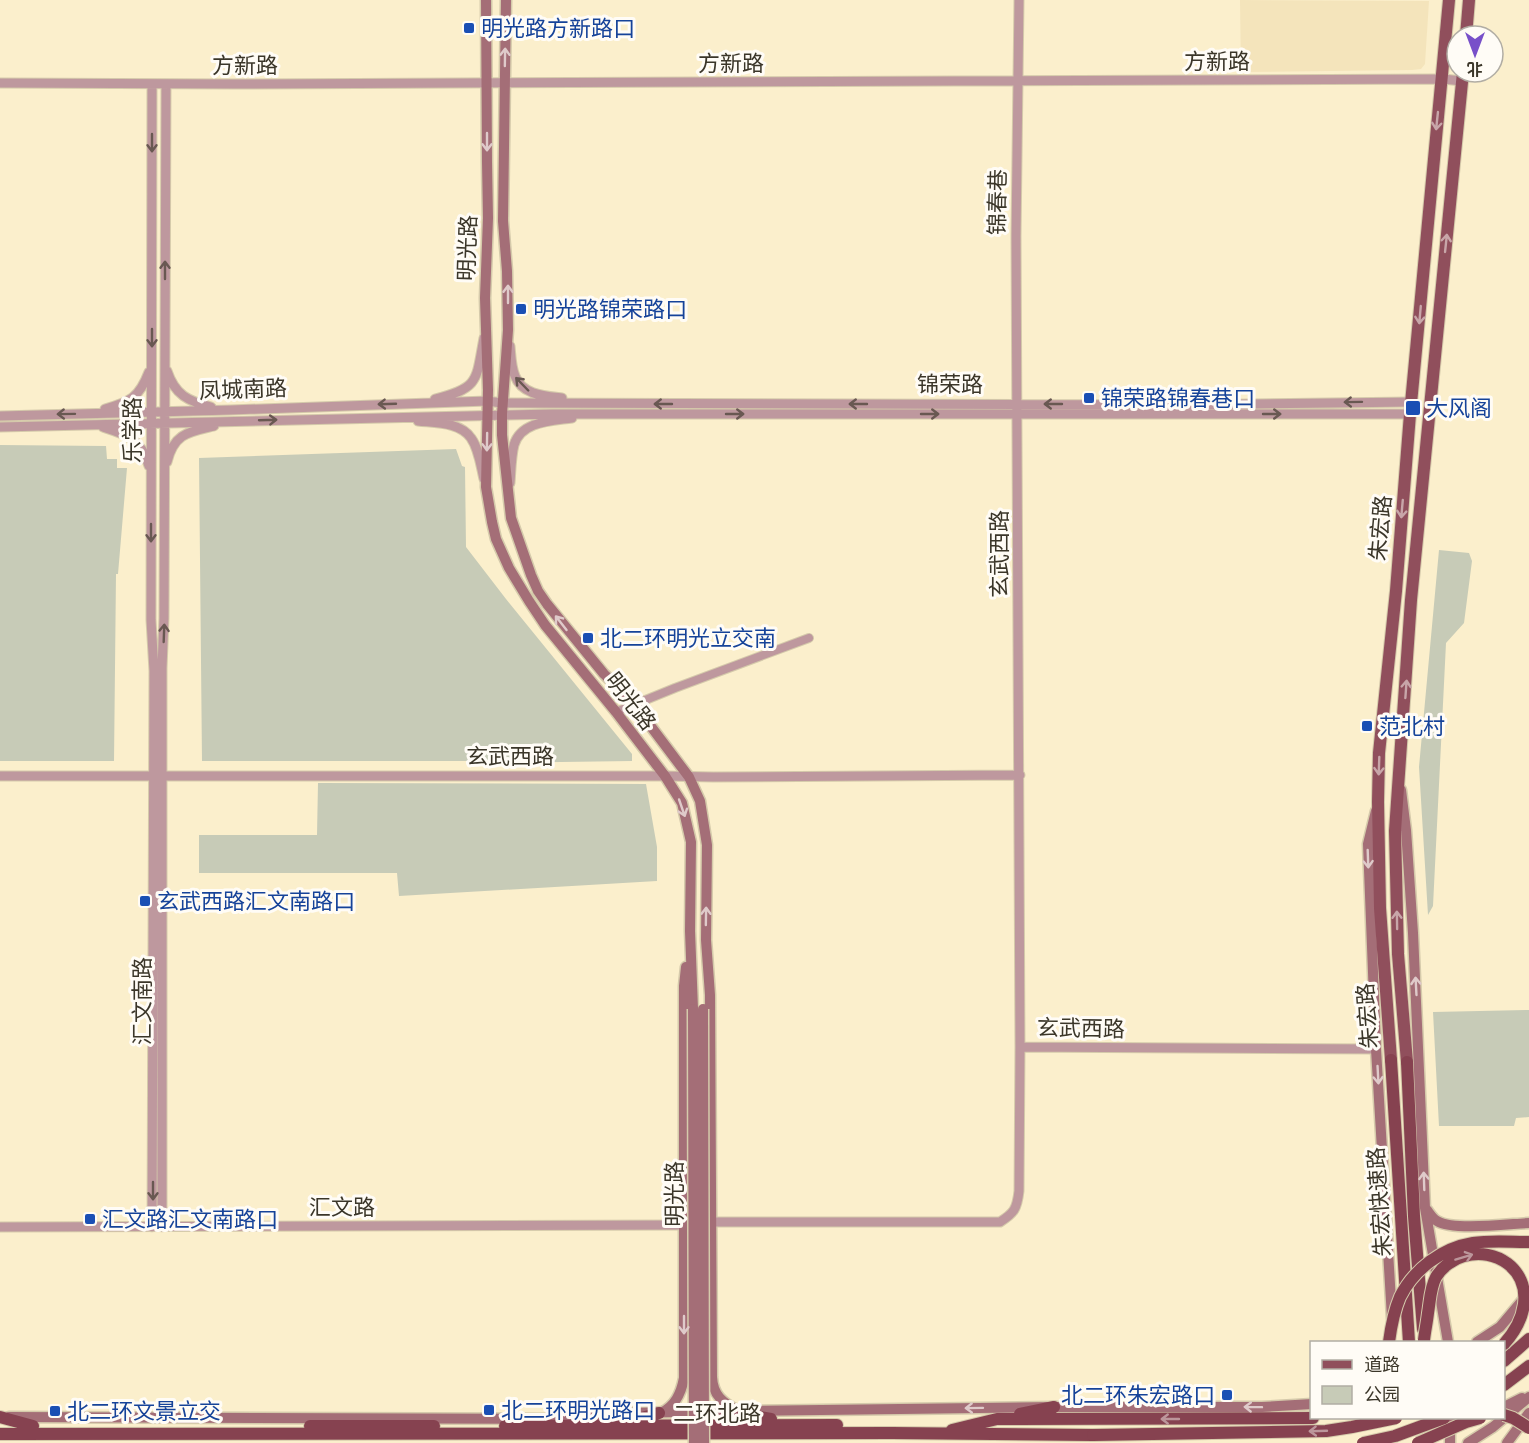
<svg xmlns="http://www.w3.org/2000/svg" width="1529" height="1443" viewBox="0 0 1529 1443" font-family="Jost,'Noto Sans SC',sans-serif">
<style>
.built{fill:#f4e4bb}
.green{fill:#c7cbb7}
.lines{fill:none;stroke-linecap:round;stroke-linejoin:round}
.minor-casing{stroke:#d5caab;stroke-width:10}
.tertiary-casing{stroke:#d5caab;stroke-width:11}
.secondary-casing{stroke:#d5caab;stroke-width:13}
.primary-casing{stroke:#d5caab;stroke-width:14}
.trunk-casing{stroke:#d5caab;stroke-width:14}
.minor{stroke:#be989e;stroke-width:8}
.tertiary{stroke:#be989e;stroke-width:9}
.secondary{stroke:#a46e77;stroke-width:10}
.primary{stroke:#904f5c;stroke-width:12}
.trunk{stroke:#864250;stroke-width:12}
.secondary-bridge-casing{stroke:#d5caab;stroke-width:13;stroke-linecap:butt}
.trunk-bridge-casing{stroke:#d5caab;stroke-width:14;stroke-linecap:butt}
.secondary-bridge{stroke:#a46e77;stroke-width:10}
.trunk-bridge{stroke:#864250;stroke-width:12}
.oneway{stroke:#dfcaca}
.oneway2{stroke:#c8a6a9}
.oneway3{stroke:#695852}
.oneway4{stroke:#bc969b}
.transit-dot{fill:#1a4fb4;stroke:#fffcf6;stroke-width:2}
.labels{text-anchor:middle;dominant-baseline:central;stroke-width:6;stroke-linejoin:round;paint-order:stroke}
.transit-label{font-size:22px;fill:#164399;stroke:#fffcf6;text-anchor:start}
.street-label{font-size:22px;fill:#3b3629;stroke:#fffcf6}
</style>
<rect width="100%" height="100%" fill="#fbefcc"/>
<path class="built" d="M 1240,0 L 1429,1 L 1425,64 L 1421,69 L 1412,70 L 1241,72 Z"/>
<path class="green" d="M 0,445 L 106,446 L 107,459 L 117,459 L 117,468 L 127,468 L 118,574 L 116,574 L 114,761 L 0,761 Z
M 456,449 L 462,466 L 465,467 L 466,547 L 506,599 L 632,754 L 632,761 L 492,763 L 492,761 L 202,761 L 199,458 Z
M 1439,550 L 1469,553 L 1472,561 L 1464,623 L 1446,643 L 1433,906 L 1428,915 L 1419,767 Z
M 318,783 L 646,784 L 657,847 L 657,881 L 399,896 L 397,873 L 199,873 L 199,835 L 317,835 Z
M 1529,1010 L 1529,1117 L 1516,1118 L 1514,1126 L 1439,1126 L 1433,1012 Z"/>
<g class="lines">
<g class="minor-casing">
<path id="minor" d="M 616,712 L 675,688 L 809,638"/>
</g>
<g class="tertiary-casing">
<path id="tertiary" d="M 1019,0 L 1016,236 L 1020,1047 L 1376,1049
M 0,83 L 233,84 L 1443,79 L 1462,81
M 152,84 L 151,620 L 154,671 L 152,1227
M 510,346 C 511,356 511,367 515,376 C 522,395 545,396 562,398
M 167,371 C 175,395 188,401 211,407
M 435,399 C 480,388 476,380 484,338
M 105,409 C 130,402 139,398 149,372
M 0,416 L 231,410 L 487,401 L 502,403 L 1181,405 L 1412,402
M 418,421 C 436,423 460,422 471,438 C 479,449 481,467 484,479
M 0,427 L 553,414 L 1410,414
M 103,427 C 128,435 141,439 149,466
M 167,462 C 174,433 189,432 214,426
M 510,483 C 511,471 511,457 514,445 C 521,421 552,421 572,418
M 0,776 L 665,776 L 713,777 L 1020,775
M 711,1222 L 1000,1222 C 1014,1213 1017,1209 1019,1191 L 1020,1047
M 0,1227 L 684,1225
M 162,1227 L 162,668 L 164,618 L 166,84"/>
</g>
<g class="secondary-casing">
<path id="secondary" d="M 486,0 L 487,162 L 488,218 L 485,298 L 488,390 L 486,487 L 492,522 L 496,539 L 509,568 L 529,601 L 545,625 L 616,712 L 665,776 L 682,803 L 691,842 L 690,931 L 693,1009
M 506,0 L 503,221 L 507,271 L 508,330 L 502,414 L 502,435 L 511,518 L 531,575 L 538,591 L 547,604 L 604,674 L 631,700 L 689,777 L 700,801 L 707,845 L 706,940 L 710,995 L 712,1377 C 713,1395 722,1402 738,1411
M 1401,790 L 1406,830 L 1413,933 L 1425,1208 L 1448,1342
M 1376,811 L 1368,844 L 1376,1049 L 1392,1318
M 1427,1210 C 1430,1214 1433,1219 1437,1221 C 1453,1231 1508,1224 1529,1223
M 1477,1342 L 1500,1327 L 1527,1295
M 1504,1407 L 1522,1398
M 661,1413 C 675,1406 681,1394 684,1378 L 684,986 L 686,967
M 9,1417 L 545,1419 L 624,1413 L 738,1411 L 1054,1407 L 1262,1407 L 1312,1404
M 1450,1418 L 1450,1443
M 1468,1443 L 1493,1427 L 1529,1397
M 1507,1443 L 1529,1413"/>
</g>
<g class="primary-casing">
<path id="primary" d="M 1466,36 L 1469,0
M 1391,1060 L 1380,908 L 1378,802 L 1379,753 L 1396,591 L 1410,414 L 1449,0
M 1407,1062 L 1398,954 L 1395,831 L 1411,600 L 1463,72"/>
</g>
<g class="trunk-casing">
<path id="trunk" d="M 1391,1060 L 1409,1342
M 1407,1062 L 1414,1216 L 1423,1329
M 1504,1361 L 1529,1339
M 1504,1385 L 1529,1366
M 738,1411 L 750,1415 L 771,1419
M 1020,1414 L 1054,1407
M 0,1417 L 33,1426
M 628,1422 L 659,1413
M 310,1426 L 434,1426
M 505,1426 L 837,1425
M 952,1430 L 997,1419 L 1313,1418
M 0,1434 L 892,1433 L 1093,1435"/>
</g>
<use href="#minor" class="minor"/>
<use href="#tertiary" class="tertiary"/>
<use href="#secondary" class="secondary"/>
<use href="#primary" class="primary"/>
<use href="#trunk" class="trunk"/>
<g class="secondary-bridge-casing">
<path id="secondary-bridge" d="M 693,1009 L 694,1443
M 703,1009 L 704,1443"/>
</g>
<g class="trunk-bridge-casing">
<path id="trunk-bridge" d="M 1424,1340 C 1425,1331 1427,1322 1428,1313 C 1430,1302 1430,1288 1436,1277 C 1442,1267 1453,1259 1464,1256 C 1496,1247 1528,1269 1524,1304 C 1522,1319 1514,1333 1504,1344
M 1389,1342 C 1391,1327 1394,1311 1400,1297 C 1414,1269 1442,1248 1473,1243 C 1491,1240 1510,1242 1529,1242
M 1504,1415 L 1513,1418 L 1529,1428
M 1093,1435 L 1326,1431 L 1352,1427 L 1396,1418
M 1363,1443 L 1395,1436 L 1444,1418
M 1418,1443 L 1466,1422 L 1480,1418"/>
</g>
<use href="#secondary-bridge" class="secondary-bridge"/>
<use href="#trunk-bridge" class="trunk-bridge"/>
</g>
<defs><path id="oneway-shaft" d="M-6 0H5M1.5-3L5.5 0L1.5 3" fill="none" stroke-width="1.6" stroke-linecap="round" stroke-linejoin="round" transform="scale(1.5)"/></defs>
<g class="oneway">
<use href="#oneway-shaft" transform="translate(505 57) rotate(-89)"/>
<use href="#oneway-shaft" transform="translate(487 142) rotate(90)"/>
<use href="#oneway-shaft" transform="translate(508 294) rotate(-90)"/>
<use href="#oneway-shaft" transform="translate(487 442) rotate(91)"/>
<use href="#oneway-shaft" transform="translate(561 623) rotate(-128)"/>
<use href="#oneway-shaft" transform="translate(682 808) rotate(71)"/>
<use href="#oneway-shaft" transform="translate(1368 859) rotate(88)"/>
<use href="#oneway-shaft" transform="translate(706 916) rotate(-89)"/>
<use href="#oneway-shaft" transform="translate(1416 986) rotate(-93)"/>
<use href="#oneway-shaft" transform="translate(1378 1075) rotate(87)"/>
<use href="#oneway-shaft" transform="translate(1424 1181) rotate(-92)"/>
<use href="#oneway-shaft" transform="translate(684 1325) rotate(90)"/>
<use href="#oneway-shaft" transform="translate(1253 1407) rotate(-179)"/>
<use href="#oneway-shaft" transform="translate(974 1408) rotate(179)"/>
</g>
<g class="oneway2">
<use href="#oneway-shaft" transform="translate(1437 121) rotate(96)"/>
<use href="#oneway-shaft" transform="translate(1446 243) rotate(-84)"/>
<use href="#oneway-shaft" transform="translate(1420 315) rotate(95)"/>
<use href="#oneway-shaft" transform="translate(1402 509) rotate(95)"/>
<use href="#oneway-shaft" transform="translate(1406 689) rotate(-86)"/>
<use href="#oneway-shaft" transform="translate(1379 766) rotate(92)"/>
<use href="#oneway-shaft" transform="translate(1397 920) rotate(-91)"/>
</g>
<g class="oneway3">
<use href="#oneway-shaft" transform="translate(152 143) rotate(90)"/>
<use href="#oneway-shaft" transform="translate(165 270) rotate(-90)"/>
<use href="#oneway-shaft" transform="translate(152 338) rotate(90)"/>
<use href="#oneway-shaft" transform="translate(522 384) rotate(-134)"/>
<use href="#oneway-shaft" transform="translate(1353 402) rotate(179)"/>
<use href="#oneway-shaft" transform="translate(387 404) rotate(178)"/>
<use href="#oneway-shaft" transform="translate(663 404) rotate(-180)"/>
<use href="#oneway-shaft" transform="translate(858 404) rotate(-180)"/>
<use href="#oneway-shaft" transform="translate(1053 404) rotate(-180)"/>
<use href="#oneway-shaft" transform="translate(66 414) rotate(179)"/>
<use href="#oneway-shaft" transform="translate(735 414)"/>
<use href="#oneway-shaft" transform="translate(930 414)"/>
<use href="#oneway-shaft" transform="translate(1272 414)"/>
<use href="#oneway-shaft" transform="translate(268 420) rotate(-2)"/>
<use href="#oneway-shaft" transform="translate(151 533) rotate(90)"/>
<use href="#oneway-shaft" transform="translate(164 633) rotate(-88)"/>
<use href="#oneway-shaft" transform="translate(153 1191) rotate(90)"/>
</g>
<g class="oneway4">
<use href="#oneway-shaft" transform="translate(1464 1257) rotate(-17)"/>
<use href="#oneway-shaft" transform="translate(1170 1419) rotate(180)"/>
<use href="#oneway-shaft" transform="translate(1318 1431) rotate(178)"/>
</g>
<g class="transit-dot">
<rect x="463" y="22" width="12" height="12" rx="3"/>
<rect x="515" y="303" width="12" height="12" rx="3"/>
<rect x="1083" y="392" width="12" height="12" rx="3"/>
<rect x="1405" y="400" width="16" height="16" rx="3"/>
<rect x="582" y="632" width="12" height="12" rx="3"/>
<rect x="1361" y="720" width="12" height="12" rx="3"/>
<rect x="139" y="895" width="12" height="12" rx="3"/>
<rect x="84" y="1213" width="12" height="12" rx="3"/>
<rect x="1221" y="1389" width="12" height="12" rx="3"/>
<rect x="483" y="1404" width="12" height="12" rx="3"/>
<rect x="49" y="1405" width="12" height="12" rx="3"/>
</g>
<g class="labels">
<g class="transit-label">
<text x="481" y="28">明光路方新路口</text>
<text x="533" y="309">明光路锦荣路口</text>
<text x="1101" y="398">锦荣路锦春巷口</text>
<text x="1426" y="408">大风阁</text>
<text x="600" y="638">北二环明光立交南</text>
<text x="1379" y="726">范北村</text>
<text x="157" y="901">玄武西路汇文南路口</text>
<text x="102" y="1219">汇文路汇文南路口</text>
<text x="1215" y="1395" text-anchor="end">北二环朱宏路口</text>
<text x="501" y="1410">北二环明光路口</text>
<text x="67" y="1411">北二环文景立交</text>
</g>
<g class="street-label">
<text x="1217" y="61">方新路</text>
<text x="731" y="63">方新路</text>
<text x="245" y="65">方新路</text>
<text transform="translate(997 202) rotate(-89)">锦春巷</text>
<text transform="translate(467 248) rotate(-88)">明光路</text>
<text x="950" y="384">锦荣路</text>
<text transform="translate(243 389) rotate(-2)">凤城南路</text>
<text transform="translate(132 430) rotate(-90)">乐学路</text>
<text transform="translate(1380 528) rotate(-85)">朱宏路</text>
<text transform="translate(999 554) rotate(-90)">玄武西路</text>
<text transform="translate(631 701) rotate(52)">明光路</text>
<text x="510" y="756">玄武西路</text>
<text transform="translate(142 1001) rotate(-90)">汇文南路</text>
<text transform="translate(1367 1016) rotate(-94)">朱宏路</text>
<text transform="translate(1081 1028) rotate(1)">玄武西路</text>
<text transform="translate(674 1194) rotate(-90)">明光路</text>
<text transform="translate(1379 1202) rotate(-94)">朱宏快速路</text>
<text x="342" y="1207">汇文路</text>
<text x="717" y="1413">二环北路</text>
</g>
</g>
<rect x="1310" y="1341" width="195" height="78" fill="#fffcf6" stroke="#b1ada4" stroke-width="1.5"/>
<rect x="1322" y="1360" width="30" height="9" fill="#904f5c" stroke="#b1ada4" stroke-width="1.5"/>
<text x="1364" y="1371" font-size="18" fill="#3b3629">道路</text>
<rect x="1322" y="1386" width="30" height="18" fill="#c7cbb7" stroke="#b1ada4" stroke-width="1.5"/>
<text x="1364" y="1401" font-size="18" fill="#3b3629">公园</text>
<g transform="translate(1475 54) rotate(180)"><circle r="28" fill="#fffcf6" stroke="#b1ada4" stroke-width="1.5"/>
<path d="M0-4.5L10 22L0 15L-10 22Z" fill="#7850c9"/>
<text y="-9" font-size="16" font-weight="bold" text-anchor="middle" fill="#3b3629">北</text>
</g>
</svg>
